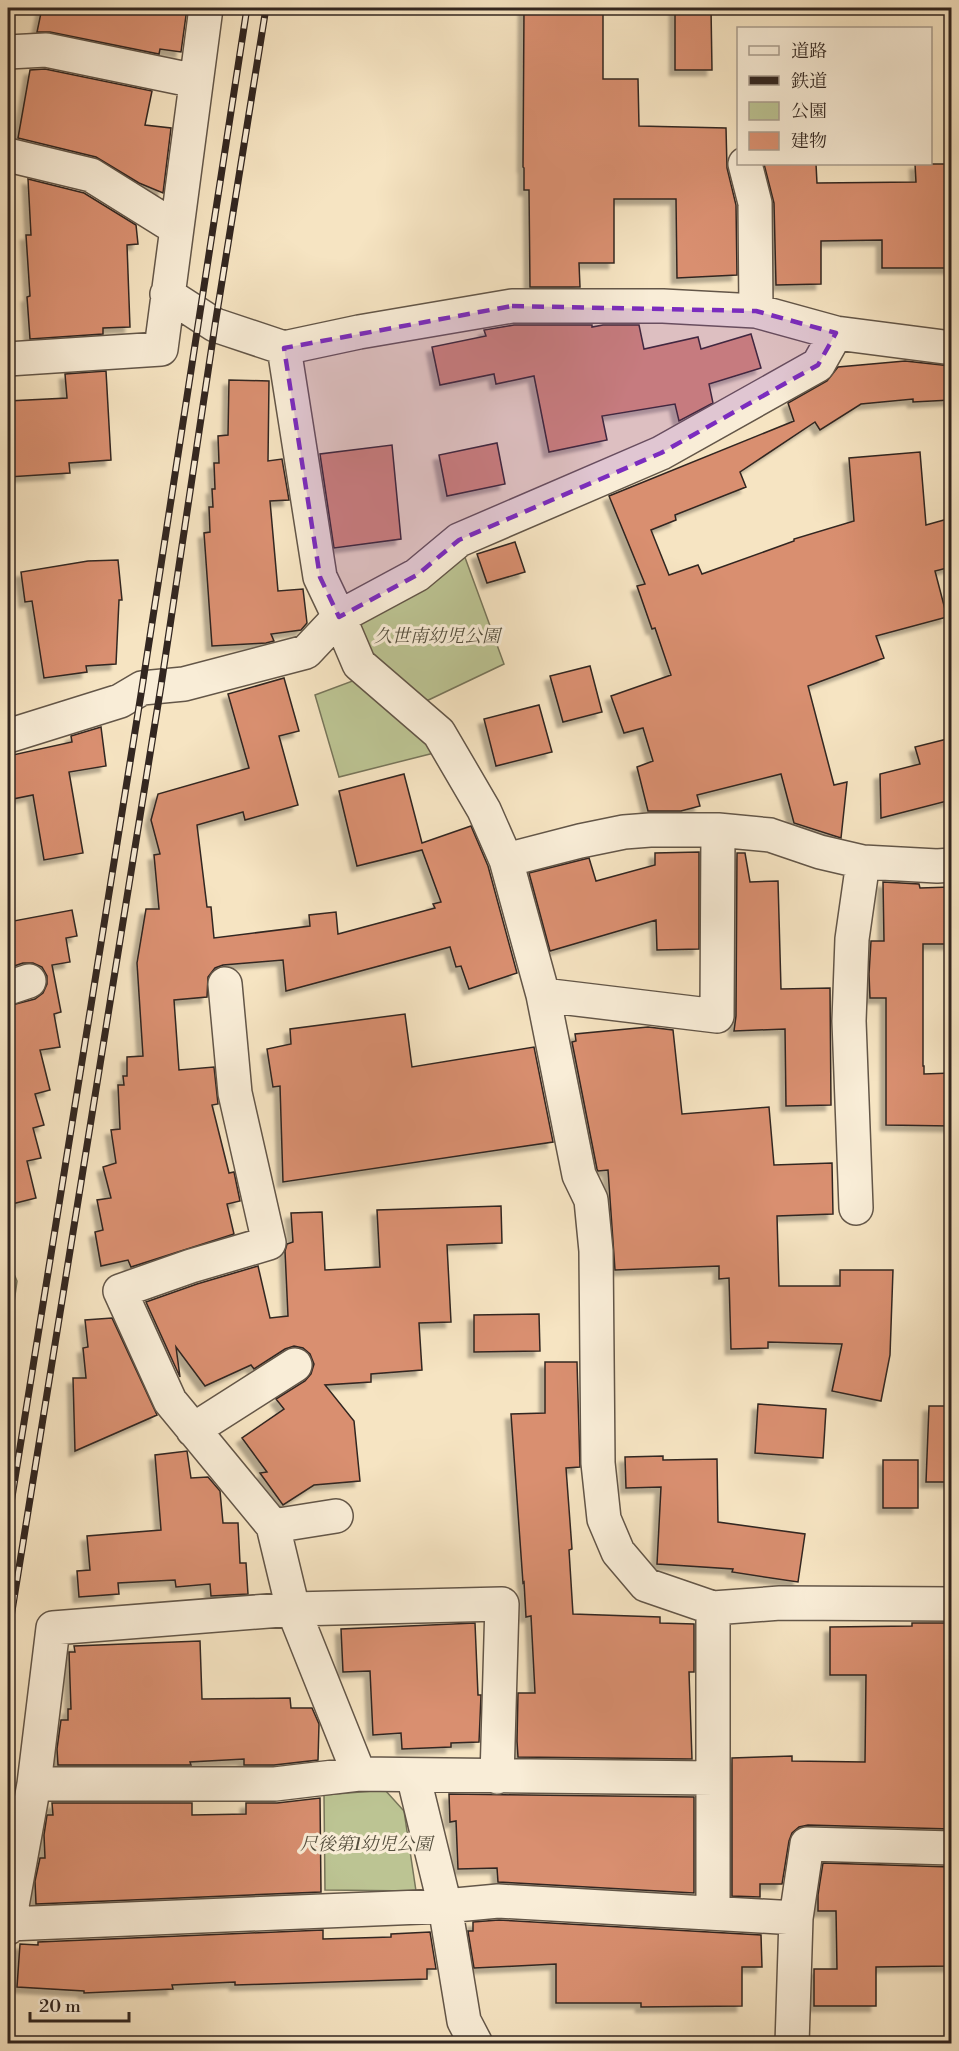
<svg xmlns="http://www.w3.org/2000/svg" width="959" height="2051" viewBox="0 0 959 2051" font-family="'Libre Bodoni','Noto Serif JP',serif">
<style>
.green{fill:#bcc493;stroke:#77755a;stroke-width:1.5}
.building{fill:#d98f6f;stroke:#322620;stroke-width:1.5;filter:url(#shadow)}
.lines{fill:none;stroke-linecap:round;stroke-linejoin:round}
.street-casing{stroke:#635648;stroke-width:36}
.street{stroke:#f9edd7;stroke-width:33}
.rail-casing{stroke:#322620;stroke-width:7}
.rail{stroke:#f9edd7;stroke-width:4.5;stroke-dasharray:14;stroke-linecap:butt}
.marked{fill:#7b2cbf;fill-opacity:0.2;stroke:#7b2cbf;stroke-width:4.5;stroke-dasharray:12 8;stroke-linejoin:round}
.labels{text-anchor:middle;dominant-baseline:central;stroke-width:6;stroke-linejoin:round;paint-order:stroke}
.park-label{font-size:18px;font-style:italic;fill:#544e3d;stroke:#f9edd7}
</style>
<defs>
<filter id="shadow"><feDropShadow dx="-5.5" dy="5.5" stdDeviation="1.5" flood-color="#0004"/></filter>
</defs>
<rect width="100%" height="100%" fill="#f6e4c2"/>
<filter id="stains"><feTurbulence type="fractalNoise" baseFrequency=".00333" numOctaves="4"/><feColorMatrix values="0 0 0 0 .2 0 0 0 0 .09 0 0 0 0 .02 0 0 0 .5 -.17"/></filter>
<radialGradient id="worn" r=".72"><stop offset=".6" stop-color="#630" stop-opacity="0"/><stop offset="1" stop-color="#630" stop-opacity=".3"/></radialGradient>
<path class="green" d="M 463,552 L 504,664 L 420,704 L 367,660 L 352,619 Z
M 355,680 L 410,722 L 434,753 L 339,777 L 315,695 Z
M 8,1267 L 11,1267 L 17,1281 L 8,1345 Z
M 385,1790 L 404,1811 L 416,1891 L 325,1890 L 324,1795 Z"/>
<path class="building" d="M 42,8 L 187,8 L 181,52 L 160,49 L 159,54 L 50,32 L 37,32 Z
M 524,8 L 566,8 L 566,14 L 603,13 L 603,79 L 638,79 L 639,126 L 726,128 L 727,168 L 736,205 L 737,275 L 677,278 L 676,199 L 614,199 L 614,263 L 579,263 L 580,287 L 530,287 L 529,190 L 524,190 L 524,168 L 523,167 Z
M 675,8 L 711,8 L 712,70 L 675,70 Z
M 45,69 L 152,91 L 145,125 L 171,128 L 163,193 L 139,183 L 96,157 L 18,138 L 30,70 Z
M 764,164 L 816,164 L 817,183 L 916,182 L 915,164 L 951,164 L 951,268 L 882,268 L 882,240 L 821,241 L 821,284 L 776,285 L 774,203 Z
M 28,179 L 84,193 L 136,225 L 138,244 L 127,245 L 130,327 L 103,328 L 103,334 L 30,339 L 27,297 L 30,296 L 26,235 L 31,235 Z
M 514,325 L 592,325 L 592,327 L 603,325 L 639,325 L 644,349 L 698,337 L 701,349 L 751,334 L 761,368 L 709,384 L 713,403 L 679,421 L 675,404 L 602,416 L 607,440 L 549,452 L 534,376 L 496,384 L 494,374 L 440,385 L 432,347 L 486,336 L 484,330 Z
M 905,361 L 951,366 L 951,400 L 913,402 L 913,399 L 861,404 L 820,430 L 815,422 L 740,472 L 746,487 L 675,515 L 676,520 L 651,530 L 669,575 L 698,565 L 702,574 L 794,541 L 794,539 L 854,521 L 849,458 L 920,452 L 926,525 L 951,518 L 951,567 L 935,571 L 947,617 L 876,636 L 884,658 L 808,686 L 834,785 L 847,782 L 841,838 L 794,823 L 781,774 L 697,795 L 700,806 L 681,811 L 648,811 L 637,767 L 653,761 L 643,728 L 624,733 L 611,696 L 671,675 L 655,628 L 652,629 L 637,586 L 645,584 L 609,496 L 794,421 L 788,403 L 827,381 L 838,367 Z
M 106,371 L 111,460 L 69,463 L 70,473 L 8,477 L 8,401 L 67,398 L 65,374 Z
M 229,380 L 269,381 L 268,461 L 282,459 L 289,500 L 270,501 L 278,591 L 303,589 L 307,623 L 301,630 L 271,634 L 274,641 L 266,643 L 212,646 L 204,533 L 210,532 L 209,507 L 213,507 L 212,489 L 215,489 L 214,463 L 219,463 L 218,436 L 228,435 Z
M 497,443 L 505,484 L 447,496 L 439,455 Z
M 392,445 L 401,539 L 334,548 L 320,454 Z
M 515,542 L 525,572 L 487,583 L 477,554 Z
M 118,560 L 122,600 L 119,600 L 116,664 L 86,666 L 87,672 L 44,678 L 32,601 L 25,602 L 21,572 L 88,561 Z
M 590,666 L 602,712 L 563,722 L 550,676 Z
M 284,678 L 299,731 L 279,736 L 298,805 L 245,820 L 243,812 L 197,825 L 207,907 L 211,907 L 214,938 L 310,926 L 309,915 L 336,912 L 338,934 L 435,908 L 433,904 L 441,902 L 422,850 L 357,866 L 339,791 L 404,774 L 422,843 L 471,826 L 488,866 L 517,973 L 469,989 L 461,966 L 456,967 L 450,947 L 286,991 L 283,960 L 223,965 L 215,968 L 208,977 L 207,997 L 174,1000 L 179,1070 L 214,1067 L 218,1104 L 212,1105 L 229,1173 L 234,1172 L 240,1201 L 227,1204 L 234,1234 L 131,1267 L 128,1260 L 101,1266 L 95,1232 L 103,1230 L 97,1200 L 111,1198 L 103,1167 L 116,1163 L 111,1130 L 120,1129 L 118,1085 L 124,1085 L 123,1076 L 127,1076 L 127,1057 L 143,1056 L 137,963 L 146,909 L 159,909 L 154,855 L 160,854 L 151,820 L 158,794 L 249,768 L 228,694 Z
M 539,705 L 552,752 L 496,766 L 484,719 Z
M 101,727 L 106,766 L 69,772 L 83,853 L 44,860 L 33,795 L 8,800 L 8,756 L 72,742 L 71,736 Z
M 951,738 L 951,800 L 881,818 L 880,774 L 920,764 L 915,747 Z
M 699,852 L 699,949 L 657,950 L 656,920 L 550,951 L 529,873 L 589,858 L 596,881 L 655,865 L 655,853 Z
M 737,853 L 745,853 L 750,882 L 778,881 L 781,989 L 830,988 L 831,1105 L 786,1106 L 785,1029 L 734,1031 L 736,1016 Z
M 883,882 L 919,884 L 920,888 L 951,887 L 951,944 L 923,944 L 923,1066 L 924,1066 L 924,1074 L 951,1073 L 951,1126 L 886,1125 L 886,998 L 870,998 L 869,974 L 871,941 L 884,941 Z
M 72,910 L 77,936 L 66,938 L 70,962 L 52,965 L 61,1012 L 54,1014 L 60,1047 L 40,1050 L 50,1090 L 35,1094 L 44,1125 L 33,1128 L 41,1158 L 27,1161 L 36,1198 L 8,1205 L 8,1006 L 35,999 L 43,993 L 47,984 L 47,976 L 42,967 L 33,963 L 23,963 L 8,968 L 8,922 Z
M 405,1014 L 412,1067 L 534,1047 L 553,1142 L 283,1182 L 280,1086 L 273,1087 L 267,1049 L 291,1044 L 290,1029 Z
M 648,1027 L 673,1030 L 682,1114 L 769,1107 L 774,1165 L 832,1163 L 833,1214 L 777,1216 L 779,1286 L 840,1286 L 840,1270 L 893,1270 L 890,1355 L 881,1401 L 832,1391 L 842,1344 L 768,1342 L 768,1348 L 731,1349 L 729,1278 L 719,1279 L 719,1266 L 615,1270 L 608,1170 L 598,1171 L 597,1169 L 572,1042 L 576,1041 L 575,1034 Z
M 501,1206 L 502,1243 L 447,1245 L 451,1322 L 419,1323 L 422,1370 L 371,1374 L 371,1382 L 325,1385 L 354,1421 L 360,1481 L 314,1485 L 283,1505 L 260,1473 L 267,1472 L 242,1438 L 284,1409 L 276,1399 L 305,1381 L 311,1374 L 314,1364 L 310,1354 L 303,1348 L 294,1346 L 285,1349 L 254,1369 L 251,1365 L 205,1386 L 176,1347 L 180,1377 L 146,1302 L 197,1284 L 258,1266 L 270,1318 L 288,1316 L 285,1251 L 287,1244 L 293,1242 L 291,1213 L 322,1212 L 325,1270 L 380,1267 L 377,1210 Z
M 539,1314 L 540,1351 L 474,1352 L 474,1315 Z
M 112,1318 L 157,1415 L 75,1451 L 73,1378 L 86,1378 L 83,1348 L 88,1347 L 85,1320 Z
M 545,1362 L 577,1362 L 580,1467 L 566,1468 L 572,1549 L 569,1550 L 573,1614 L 660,1617 L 660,1623 L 694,1624 L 694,1672 L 689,1672 L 692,1759 L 518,1757 L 517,1741 L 518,1693 L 535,1693 L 531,1616 L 526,1617 L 524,1582 L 523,1583 L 511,1414 L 545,1413 Z
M 758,1404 L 826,1409 L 823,1458 L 755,1453 Z
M 929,1406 L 951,1406 L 951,1482 L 926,1482 Z
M 187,1451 L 191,1478 L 208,1477 L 220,1491 L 223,1523 L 238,1523 L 240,1563 L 246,1563 L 248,1594 L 211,1596 L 210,1584 L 176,1587 L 175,1580 L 118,1583 L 119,1594 L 79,1597 L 77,1571 L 90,1570 L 87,1536 L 161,1530 L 155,1455 Z
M 663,1456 L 663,1460 L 717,1459 L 718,1522 L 805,1534 L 798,1582 L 732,1572 L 733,1569 L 657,1564 L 661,1487 L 626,1488 L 625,1457 Z
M 883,1460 L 918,1460 L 918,1508 L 883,1508 Z
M 475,1623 L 478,1695 L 481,1695 L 479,1742 L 451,1743 L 451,1747 L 402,1749 L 401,1733 L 373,1735 L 370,1671 L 343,1672 L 341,1629 Z
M 912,1623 L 948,1623 L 947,1727 L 951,1726 L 951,1829 L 808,1825 L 799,1827 L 792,1833 L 789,1841 L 782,1884 L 760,1884 L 760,1897 L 732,1896 L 732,1758 L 792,1756 L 792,1761 L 865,1762 L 866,1675 L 830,1675 L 830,1627 L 912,1626 Z
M 200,1641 L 202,1699 L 290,1698 L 291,1708 L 312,1708 L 319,1724 L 318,1760 L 274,1765 L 244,1765 L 244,1759 L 190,1762 L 191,1765 L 58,1765 L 57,1749 L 61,1720 L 68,1720 L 68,1709 L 71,1709 L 69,1652 L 75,1652 L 74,1646 Z
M 449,1794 L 694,1797 L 694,1893 L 498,1882 L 497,1868 L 458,1869 L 456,1821 L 450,1822 Z
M 320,1798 L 321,1892 L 36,1904 L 35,1881 L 40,1858 L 45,1858 L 44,1835 L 47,1815 L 53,1815 L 52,1803 L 192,1803 L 192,1815 L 246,1814 L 246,1803 L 277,1803 Z
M 823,1863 L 951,1867 L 951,1966 L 876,1967 L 876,2006 L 814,2006 L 814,1969 L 837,1969 L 836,1911 L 818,1911 L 818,1895 Z
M 499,1920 L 761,1935 L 762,1967 L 742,1967 L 742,2006 L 641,2007 L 641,2003 L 556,2003 L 556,1964 L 474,1968 L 468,1931 L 473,1931 L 473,1922 Z
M 323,1930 L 323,1939 L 391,1937 L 391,1934 L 430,1932 L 436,1969 L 427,1969 L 427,1979 L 235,1985 L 235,1982 L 172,1985 L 173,1989 L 84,1993 L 84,1991 L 17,1987 L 20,1944 L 38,1945 L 38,1942 Z"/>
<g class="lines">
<g class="street-casing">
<path id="street" d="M 8,52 L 46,50 L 196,81
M 8,155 L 91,175 L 176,228
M 745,164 L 755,203 L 756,311
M 167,294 L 215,325 L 284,348 L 359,332 L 512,306 L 663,306 L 756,311 L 836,333 L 952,348
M 284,348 L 320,577 L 339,617 L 359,664 L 439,733 L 484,810 L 506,860 L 543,995 L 579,1175 L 591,1200 L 596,1251 L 598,1463 L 604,1519 L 618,1552 L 646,1585 L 713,1608 L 780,1603 L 952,1604
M 8,359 L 161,349 L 206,8
M 8,736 L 120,701 L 142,688 L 184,684 L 306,652 L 339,617 L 417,575 L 459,540 L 661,453 L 818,365 L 836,333
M 506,860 L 580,841 L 624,832 L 650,830 L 718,830 L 770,835 L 820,852 L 863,862 L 937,866 L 952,865
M 225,984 L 235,1093 L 269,1243 L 191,1266 L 120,1291 L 170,1401 L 273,1526 L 293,1609 L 359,1774
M 8,988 L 29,981
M 543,995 L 717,1016 L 718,830
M 856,1208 L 849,1021 L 852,939 L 863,862
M 193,1430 L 295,1365
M 273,1526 L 336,1516
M 413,1775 L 445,1906 L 464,2021 L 476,2044
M 34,1784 L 275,1784 L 359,1774 L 713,1778
M 713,1912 L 713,1608
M 8,1924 L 445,1906 L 498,1901 L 796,1918
M 8,1928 L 34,1784 L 53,1628 L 293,1609 L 502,1604 L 497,1777
M 792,2044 L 796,1918 L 807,1844 L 952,1848"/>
</g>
<use href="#street" class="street"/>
<g class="rail-casing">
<path id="rail" d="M 8,1522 L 142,688 L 247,8
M 8,1636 L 161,686 L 215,325 L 266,8"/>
</g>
<use href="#rail" class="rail"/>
</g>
<path class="marked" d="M 512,306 L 756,311 L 836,333 L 818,365 L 661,453 L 459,540 L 417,575 L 339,617 L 320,577 L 284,348 Z"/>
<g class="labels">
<g class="park-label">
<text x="437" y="636">久世南幼児公園</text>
<text x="366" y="1844">尺後第1幼児公園</text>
</g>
</g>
<rect width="959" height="2051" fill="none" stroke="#f6e4c2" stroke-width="30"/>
<rect x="9" y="9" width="941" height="2033" fill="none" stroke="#322620" stroke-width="3"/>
<rect x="15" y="15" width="929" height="2021" fill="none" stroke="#322620" stroke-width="1.5"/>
<rect x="737" y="27" width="195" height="138" fill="#f9edd7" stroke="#a99d8e" stroke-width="1.5"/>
<rect x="749" y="46" width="30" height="9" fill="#f9edd7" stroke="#a99d8e" stroke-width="1.5"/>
<text x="791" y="57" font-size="18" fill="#322620">道路</text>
<rect x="749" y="76" width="30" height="9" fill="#322620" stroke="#a99d8e" stroke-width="1.5"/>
<text x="791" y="87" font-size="18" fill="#322620">鉄道</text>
<rect x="749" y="102" width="30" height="18" fill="#bcc493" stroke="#a99d8e" stroke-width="1.5"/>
<text x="791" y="117" font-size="18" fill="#322620">公園</text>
<rect x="749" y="132" width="30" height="18" fill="#d98f6f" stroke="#a99d8e" stroke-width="1.5"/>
<text x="791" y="147" font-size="18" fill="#322620">建物</text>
<path d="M30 2012v9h99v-9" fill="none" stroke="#322620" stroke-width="3"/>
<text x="39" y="2012" font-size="18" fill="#322620" stroke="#f9edd7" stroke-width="4.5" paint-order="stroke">20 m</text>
<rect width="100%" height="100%" filter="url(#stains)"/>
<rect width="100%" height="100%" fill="url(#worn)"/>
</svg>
